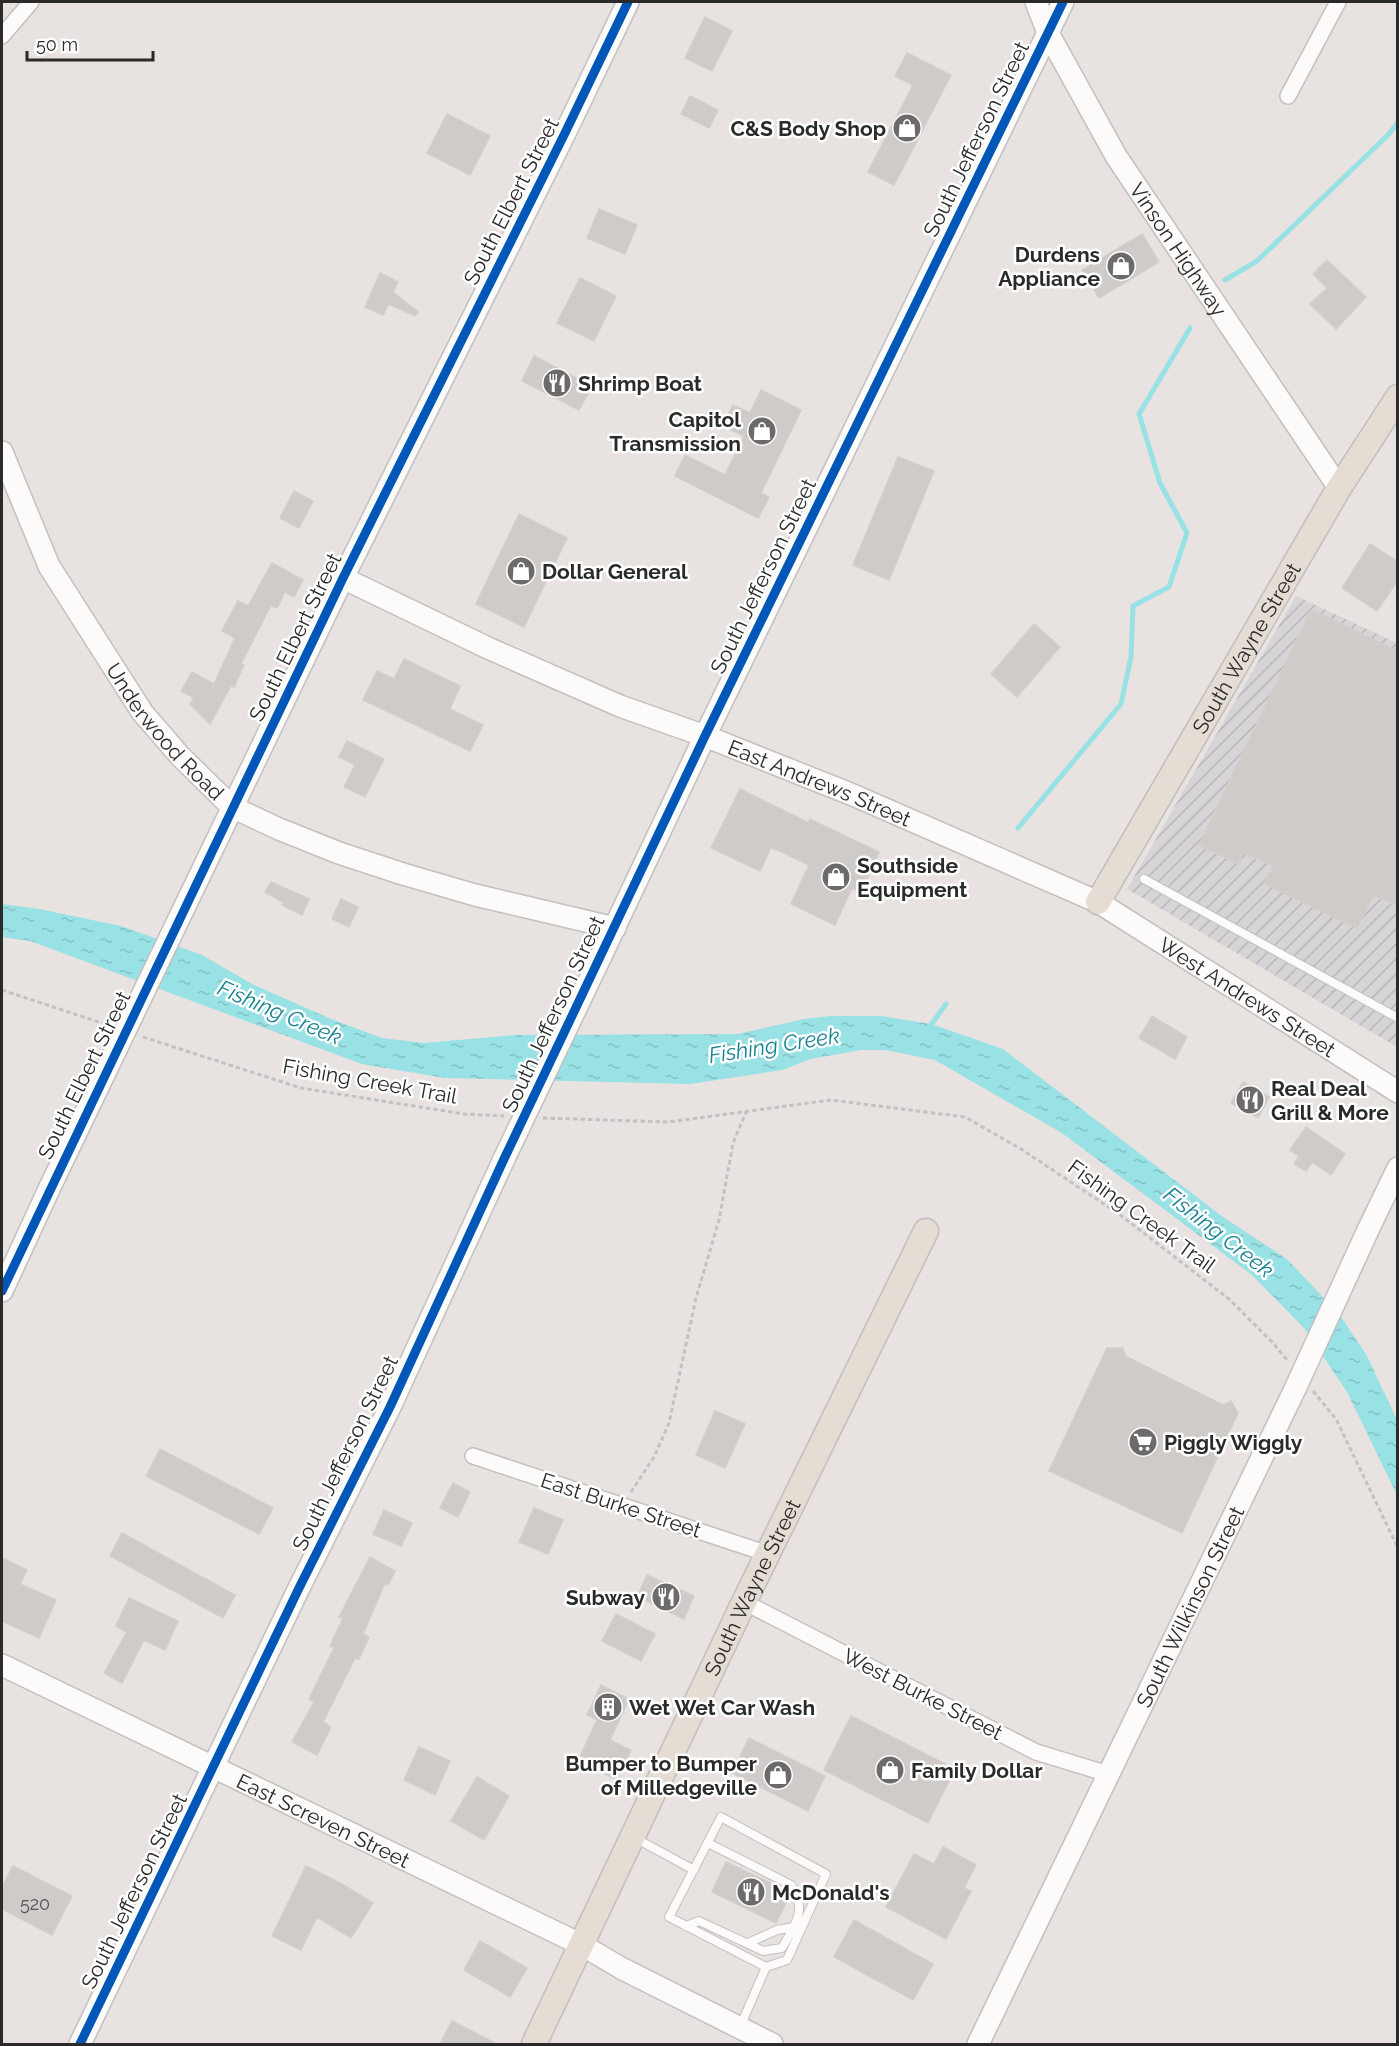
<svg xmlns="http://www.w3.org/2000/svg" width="1399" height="2046" viewBox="0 0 1399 2046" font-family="Raleway,sans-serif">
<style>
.industrial{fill:url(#industrial-furrows)}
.water{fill:url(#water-ripples)}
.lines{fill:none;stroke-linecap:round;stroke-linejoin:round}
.stream{stroke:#98e1e4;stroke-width:5}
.building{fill:#cecbc9;stroke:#d3cecc;stroke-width:1.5}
.lane-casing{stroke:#c2c0c1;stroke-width:10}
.street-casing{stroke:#c2c0c1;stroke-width:18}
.secondary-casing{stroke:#c2c0c1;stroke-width:24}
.primary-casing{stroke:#c0bebd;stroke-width:27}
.path{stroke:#c3c2c2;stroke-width:3;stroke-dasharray:4.5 3;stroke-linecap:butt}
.lane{stroke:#fcfbfa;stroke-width:8}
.street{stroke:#fcfbfa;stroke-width:15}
.secondary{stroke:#fcfbfa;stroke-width:21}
.primary{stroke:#e5ddd4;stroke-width:24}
.secondary-bridge-casing{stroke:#c2c0c1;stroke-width:24;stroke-linecap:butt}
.secondary-bridge{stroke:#fcfbfa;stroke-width:21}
.cycleway-casing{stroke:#fff;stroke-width:13}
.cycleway{stroke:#0057b8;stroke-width:9}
.labels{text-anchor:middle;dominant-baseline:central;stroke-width:5;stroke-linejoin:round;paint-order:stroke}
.number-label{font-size:18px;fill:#545352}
.poi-label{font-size:21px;font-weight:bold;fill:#2a2a2a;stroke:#fff;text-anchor:start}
.street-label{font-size:21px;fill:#2a2a2a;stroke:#fff}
.water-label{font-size:22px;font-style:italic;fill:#168291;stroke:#fff}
</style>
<defs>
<pattern id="industrial-furrows" width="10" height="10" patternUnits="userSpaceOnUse" patternTransform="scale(1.5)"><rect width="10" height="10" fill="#d7d4d7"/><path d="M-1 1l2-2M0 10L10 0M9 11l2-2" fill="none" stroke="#b9b6b9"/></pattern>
<pattern id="water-ripples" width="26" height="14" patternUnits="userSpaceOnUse" patternTransform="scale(1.5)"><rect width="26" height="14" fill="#98e1e4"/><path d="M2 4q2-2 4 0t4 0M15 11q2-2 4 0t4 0" fill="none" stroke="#83c1c4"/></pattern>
</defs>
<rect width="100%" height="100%" fill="#e8e2e0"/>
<path class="industrial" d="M 1296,596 L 1397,643 L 1397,1047 L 1127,889 Z"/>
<path class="water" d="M 2,904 L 39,909 L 121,926 L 202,955 L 252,984 L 331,1019 L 382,1038 L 424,1043 L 517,1035 L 738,1034 L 804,1019 L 831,1016 L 881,1016 L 931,1024 L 1003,1049 L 1223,1217 L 1287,1259 L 1339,1314 L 1367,1356 L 1397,1420 L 1397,1495 L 1347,1392 L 1305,1329 L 1252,1275 L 1062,1133 L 935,1060 L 886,1050 L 861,1050 L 811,1059 L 782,1070 L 690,1084 L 445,1078 L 362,1064 L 30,941 L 2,937 Z"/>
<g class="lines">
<path class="stream" d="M 1225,280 L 1257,261 L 1389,134 L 1398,122
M 1018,828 L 1121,704 L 1131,657 L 1133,606 L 1169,587 L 1187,533 L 1160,483 L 1139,414 L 1190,328
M 928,1029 L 946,1004"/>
</g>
<path class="building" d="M 705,17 L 732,31 L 712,71 L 685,58 Z
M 907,53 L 951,75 L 894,185 L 868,172 L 913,85 L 895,76 Z
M 690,96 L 718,110 L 709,128 L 681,114 Z
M 447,114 L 490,136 L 470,175 L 427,153 Z
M 599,209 L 637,225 L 625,254 L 587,238 Z
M 1142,234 L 1159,262 L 1099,298 L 1082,270 Z
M 1327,260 L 1366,297 L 1336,329 L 1310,304 L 1327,288 L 1313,274 Z
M 380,273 L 398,282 L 393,292 L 418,312 L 415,316 L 389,304 L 383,315 L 365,307 Z
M 580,278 L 616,296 L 594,341 L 557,323 Z
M 534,356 L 592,386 L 579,410 L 522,381 Z
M 761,390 L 801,410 L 761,493 L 769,497 L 758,518 L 675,476 L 685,455 L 725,475 L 744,436 L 722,426 L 733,405 L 750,413 Z
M 898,457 L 934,471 L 889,580 L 853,565 Z
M 294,491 L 313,501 L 299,528 L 280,518 Z
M 519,514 L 567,538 L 524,627 L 476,604 Z
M 1370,544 L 1398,562 L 1398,580 L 1377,611 L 1342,588 Z
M 272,563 L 303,580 L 294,597 L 285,592 L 277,608 L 271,605 L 241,664 L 244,665 L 234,687 L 231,686 L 210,724 L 190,704 L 194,698 L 181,691 L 192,672 L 214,684 L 235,638 L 222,631 L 238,601 L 248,606 Z
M 1311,610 L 1398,651 L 1398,906 L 1373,895 L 1357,928 L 1264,884 L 1273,866 L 1244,853 L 1238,864 L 1199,845 Z
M 1034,624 L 1060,647 L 1017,697 L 991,674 Z
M 404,659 L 460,686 L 450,709 L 483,725 L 470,751 L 363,700 L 377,671 L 394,679 Z
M 347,741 L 384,759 L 365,797 L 344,787 L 355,765 L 339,757 Z
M 740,789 L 809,823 L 810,819 L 879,852 L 861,892 L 852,888 L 835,925 L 791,904 L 809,865 L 771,847 L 760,871 L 711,848 Z
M 271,882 L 309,899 L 302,915 L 282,905 L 284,903 L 265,892 Z
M 341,899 L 358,907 L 349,927 L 332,919 Z
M 1152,1016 L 1187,1037 L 1175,1059 L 1139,1038 Z
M 1243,1082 L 1269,1097 L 1258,1118 L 1231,1103 Z
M 1306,1127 L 1345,1154 L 1331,1175 L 1312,1162 L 1306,1171 L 1294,1164 L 1299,1156 L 1290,1150 Z
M 1107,1348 L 1123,1348 L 1125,1356 L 1223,1405 L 1231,1401 L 1238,1413 L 1182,1533 L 1049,1471 Z
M 715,1411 L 745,1424 L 725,1468 L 696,1455 Z
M 160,1449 L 273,1508 L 259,1534 L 146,1476 Z
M 453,1483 L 470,1492 L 458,1517 L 440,1508 Z
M 534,1508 L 563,1520 L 548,1554 L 519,1542 Z
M 384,1510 L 412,1523 L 401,1546 L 373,1534 Z
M 122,1533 L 235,1595 L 223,1618 L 110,1556 Z
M 370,1557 L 395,1571 L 388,1585 L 385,1583 L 363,1634 L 369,1637 L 359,1659 L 355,1658 L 323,1722 L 331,1727 L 317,1755 L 292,1742 L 314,1702 L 309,1699 L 334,1648 L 330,1646 L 343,1618 L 339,1617 Z
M 2,1558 L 27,1570 L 20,1584 L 56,1600 L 39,1638 L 2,1621 Z
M 647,1575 L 694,1596 L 684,1619 L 637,1597 Z
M 129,1598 L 178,1621 L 165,1650 L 144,1640 L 122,1683 L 104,1673 L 127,1632 L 116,1626 Z
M 616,1614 L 655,1634 L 641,1661 L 602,1641 Z
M 601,1685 L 629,1699 L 610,1740 L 631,1750 L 617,1780 L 578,1761 L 597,1720 L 587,1715 Z
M 851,1716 L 955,1769 L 928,1823 L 824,1770 Z
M 749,1738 L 825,1776 L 808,1811 L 732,1773 Z
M 419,1747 L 450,1761 L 435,1795 L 404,1780 Z
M 477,1777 L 509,1796 L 484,1840 L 451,1821 Z
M 943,1847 L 976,1865 L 964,1888 L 971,1891 L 946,1939 L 886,1907 L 914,1854 L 934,1864 Z
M 726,1862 L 788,1891 L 790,1895 L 776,1923 L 712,1892 Z
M 13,1866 L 72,1896 L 52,1935 L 2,1909 L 2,1887 Z
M 306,1866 L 342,1884 L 373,1903 L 351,1938 L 317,1917 L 301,1950 L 272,1936 Z
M 854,1920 L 933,1964 L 913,2000 L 834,1957 Z
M 480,1941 L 527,1968 L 510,1997 L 464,1970 Z
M 452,2021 L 497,2044 L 440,2044 Z"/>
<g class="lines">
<g class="lane-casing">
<path id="lane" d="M 1144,879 L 1398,1018
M 721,1817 L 826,1874 L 787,1960 L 766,1967 L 669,1917 Z
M 635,1838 L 694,1870
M 686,1926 L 699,1921 L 763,1951 L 782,1948 C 795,1925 808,1910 791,1885 L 708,1843
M 748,1943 L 777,1930 L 794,1927
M 740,2027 L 766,1967"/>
</g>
<g class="street-casing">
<path id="street" d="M 2,36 L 31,2
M 1288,96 L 1338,2
M 473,1456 L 768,1554
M 744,1602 L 1036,1752 L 1108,1774"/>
</g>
<g class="secondary-casing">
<g id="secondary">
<path id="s1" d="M 1036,2 L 1048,33 L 1116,156 L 1339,488"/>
<path id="s2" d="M 2,452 L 49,566 L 142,712 L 180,756 L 232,807 L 279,829 L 339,853 L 403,874 L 475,895 L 615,928"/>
<path id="s3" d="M 343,578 L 488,648 L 620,706 L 705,736 L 853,795 L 1098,902 L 1398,1092"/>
<path d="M 186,904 L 343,578 L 565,133 L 628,2"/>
<path d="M 601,956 L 705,736 L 1063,2"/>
<path d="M 1368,1230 L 1398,1168"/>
<path d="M 2,1291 L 50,1187"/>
<path id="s4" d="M 2,1665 L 582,1945 L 621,1968 L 772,2044"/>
<path d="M 80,2044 L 299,1588 L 390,1407 L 504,1159"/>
<path id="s5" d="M 978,2044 L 1295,1389"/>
</g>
</g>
<g class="primary-casing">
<g id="primary">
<path id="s6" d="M 1098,902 L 1339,488 L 1398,397"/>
<path id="s7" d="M 534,2044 L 744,1602 L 926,1231"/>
</g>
</g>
<path class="path" d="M 2,990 L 108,1025
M 143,1037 L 301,1088 L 464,1114 L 504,1116
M 543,1118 L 668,1122 L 831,1100 L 965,1117 L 1021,1149 L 1119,1214 L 1229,1299 L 1272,1342 L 1288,1361
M 1313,1391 L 1336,1419 L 1398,1548
M 631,1492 L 654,1457 L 669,1423 L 696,1298 L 719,1220 L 733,1143 L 746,1112"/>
<use href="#lane" class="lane"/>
<use href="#street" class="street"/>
<use href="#secondary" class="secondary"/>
<use href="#primary" class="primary"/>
<g class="secondary-bridge-casing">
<path id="secondary-bridge" d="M 504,1159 L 601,956
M 50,1187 L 186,904
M 1295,1389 L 1368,1230"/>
</g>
<use href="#secondary-bridge" class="secondary-bridge"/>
<g class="cycleway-casing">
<path id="cycleway" d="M 2,1291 L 343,578 L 565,133 L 628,2
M 80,2044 L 299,1588 L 390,1407 L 504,1159 L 705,736 L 1063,2"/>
</g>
<use href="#cycleway" class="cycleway"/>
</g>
<defs>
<g id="shop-disc" transform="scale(1.5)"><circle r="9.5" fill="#6c6a6a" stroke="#fff"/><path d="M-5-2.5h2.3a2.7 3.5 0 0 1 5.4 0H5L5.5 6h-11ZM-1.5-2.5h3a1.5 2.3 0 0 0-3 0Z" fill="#fff"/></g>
<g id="restaurant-disc" transform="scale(1.5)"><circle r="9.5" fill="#6c6a6a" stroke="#fff"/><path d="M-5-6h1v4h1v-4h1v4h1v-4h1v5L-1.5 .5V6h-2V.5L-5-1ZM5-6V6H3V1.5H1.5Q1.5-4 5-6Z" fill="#fff"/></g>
<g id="supermarket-disc" transform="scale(1.5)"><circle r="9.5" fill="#6c6a6a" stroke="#fff"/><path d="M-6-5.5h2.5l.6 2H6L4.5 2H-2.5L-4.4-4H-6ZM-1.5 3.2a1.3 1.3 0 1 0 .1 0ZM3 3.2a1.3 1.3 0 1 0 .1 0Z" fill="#fff"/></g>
<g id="building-disc" transform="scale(1.5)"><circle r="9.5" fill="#6c6a6a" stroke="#fff"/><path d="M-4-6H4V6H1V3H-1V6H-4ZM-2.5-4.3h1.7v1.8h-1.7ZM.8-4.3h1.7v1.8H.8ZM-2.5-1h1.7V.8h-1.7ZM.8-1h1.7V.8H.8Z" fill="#fff"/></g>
</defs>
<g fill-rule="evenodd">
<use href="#shop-disc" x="907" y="128"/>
<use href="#shop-disc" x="1121" y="266"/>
<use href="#restaurant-disc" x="557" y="383"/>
<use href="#shop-disc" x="762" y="431"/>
<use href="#shop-disc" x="521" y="571"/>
<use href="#shop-disc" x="836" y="877"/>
<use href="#restaurant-disc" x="1250" y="1100"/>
<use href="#supermarket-disc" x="1143" y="1442"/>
<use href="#restaurant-disc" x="666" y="1597"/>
<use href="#building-disc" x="608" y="1707"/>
<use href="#shop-disc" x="890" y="1770"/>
<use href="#shop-disc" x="778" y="1775"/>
<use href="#restaurant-disc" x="751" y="1892"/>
</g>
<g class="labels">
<g class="number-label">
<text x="35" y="1903">520</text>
</g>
<g class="poi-label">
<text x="886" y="128" text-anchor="end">C&amp;S Body Shop</text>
<text x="1100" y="254" text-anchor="end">Durdens<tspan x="1100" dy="24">Appliance</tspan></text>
<text x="578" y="383">Shrimp Boat</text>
<text x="741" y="419" text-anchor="end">Capitol<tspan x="741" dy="24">Transmission</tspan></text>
<text x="542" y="571">Dollar General</text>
<text x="857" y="865">Southside<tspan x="857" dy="24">Equipment</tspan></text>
<text x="1271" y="1088">Real Deal<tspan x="1271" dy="24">Grill &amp; More</tspan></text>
<text x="1164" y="1442">Piggly Wiggly</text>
<text x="645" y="1597" text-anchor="end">Subway</text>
<text x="629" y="1707">Wet Wet Car Wash</text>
<text x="757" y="1763" text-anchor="end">Bumper to Bumper<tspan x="757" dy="24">of Milledgeville</tspan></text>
<text x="911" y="1770">Family Dollar</text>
<text x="772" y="1892">McDonald's</text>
</g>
<g class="street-label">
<text transform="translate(976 139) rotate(-64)">South Jefferson Street</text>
<text transform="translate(511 201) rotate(-63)">South Elbert Street</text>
<text stroke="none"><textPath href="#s1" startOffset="286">Vinson Highway</textPath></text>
<text transform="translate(763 576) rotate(-64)">South Jefferson Street</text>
<text transform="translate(295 637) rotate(-64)">South Elbert Street</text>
<text stroke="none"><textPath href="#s6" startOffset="294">South Wayne Street</textPath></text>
<text stroke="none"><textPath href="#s2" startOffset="326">Underwood Road</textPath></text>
<text stroke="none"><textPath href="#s3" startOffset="519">East Andrews Street</textPath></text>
<text stroke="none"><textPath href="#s3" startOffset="999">West Andrews Street</textPath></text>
<text transform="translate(553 1014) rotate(-65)">South Jefferson Street</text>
<text transform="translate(84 1075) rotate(-64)">South Elbert Street</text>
<text transform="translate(370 1081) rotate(10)">Fishing Creek Trail</text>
<text transform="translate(1142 1216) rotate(36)">Fishing Creek Trail</text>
<text transform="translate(345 1453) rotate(-64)">South Jefferson Street</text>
<text transform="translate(621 1505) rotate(18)">East Burke Street</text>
<text stroke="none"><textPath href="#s7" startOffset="506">South Wayne Street</textPath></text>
<text stroke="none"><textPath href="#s5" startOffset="486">South Wilkinson Street</textPath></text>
<text transform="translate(923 1694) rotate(27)">West Burke Street</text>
<text stroke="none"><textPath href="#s4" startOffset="357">East Screven Street</textPath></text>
<text transform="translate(134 1891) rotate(-64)">South Jefferson Street</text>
</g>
<g class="water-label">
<text transform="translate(280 1012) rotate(23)">Fishing Creek</text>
<text transform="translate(774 1045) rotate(-9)">Fishing Creek</text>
<text transform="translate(1219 1232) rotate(38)">Fishing Creek</text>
</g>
</g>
<rect width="1399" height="2046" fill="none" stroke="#2a2a2a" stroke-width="6"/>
<path d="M27 51v9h126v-9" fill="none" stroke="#2a2a2a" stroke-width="3"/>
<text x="36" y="51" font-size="18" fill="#2a2a2a" stroke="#ffffff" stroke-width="4.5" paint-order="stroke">50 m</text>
</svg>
